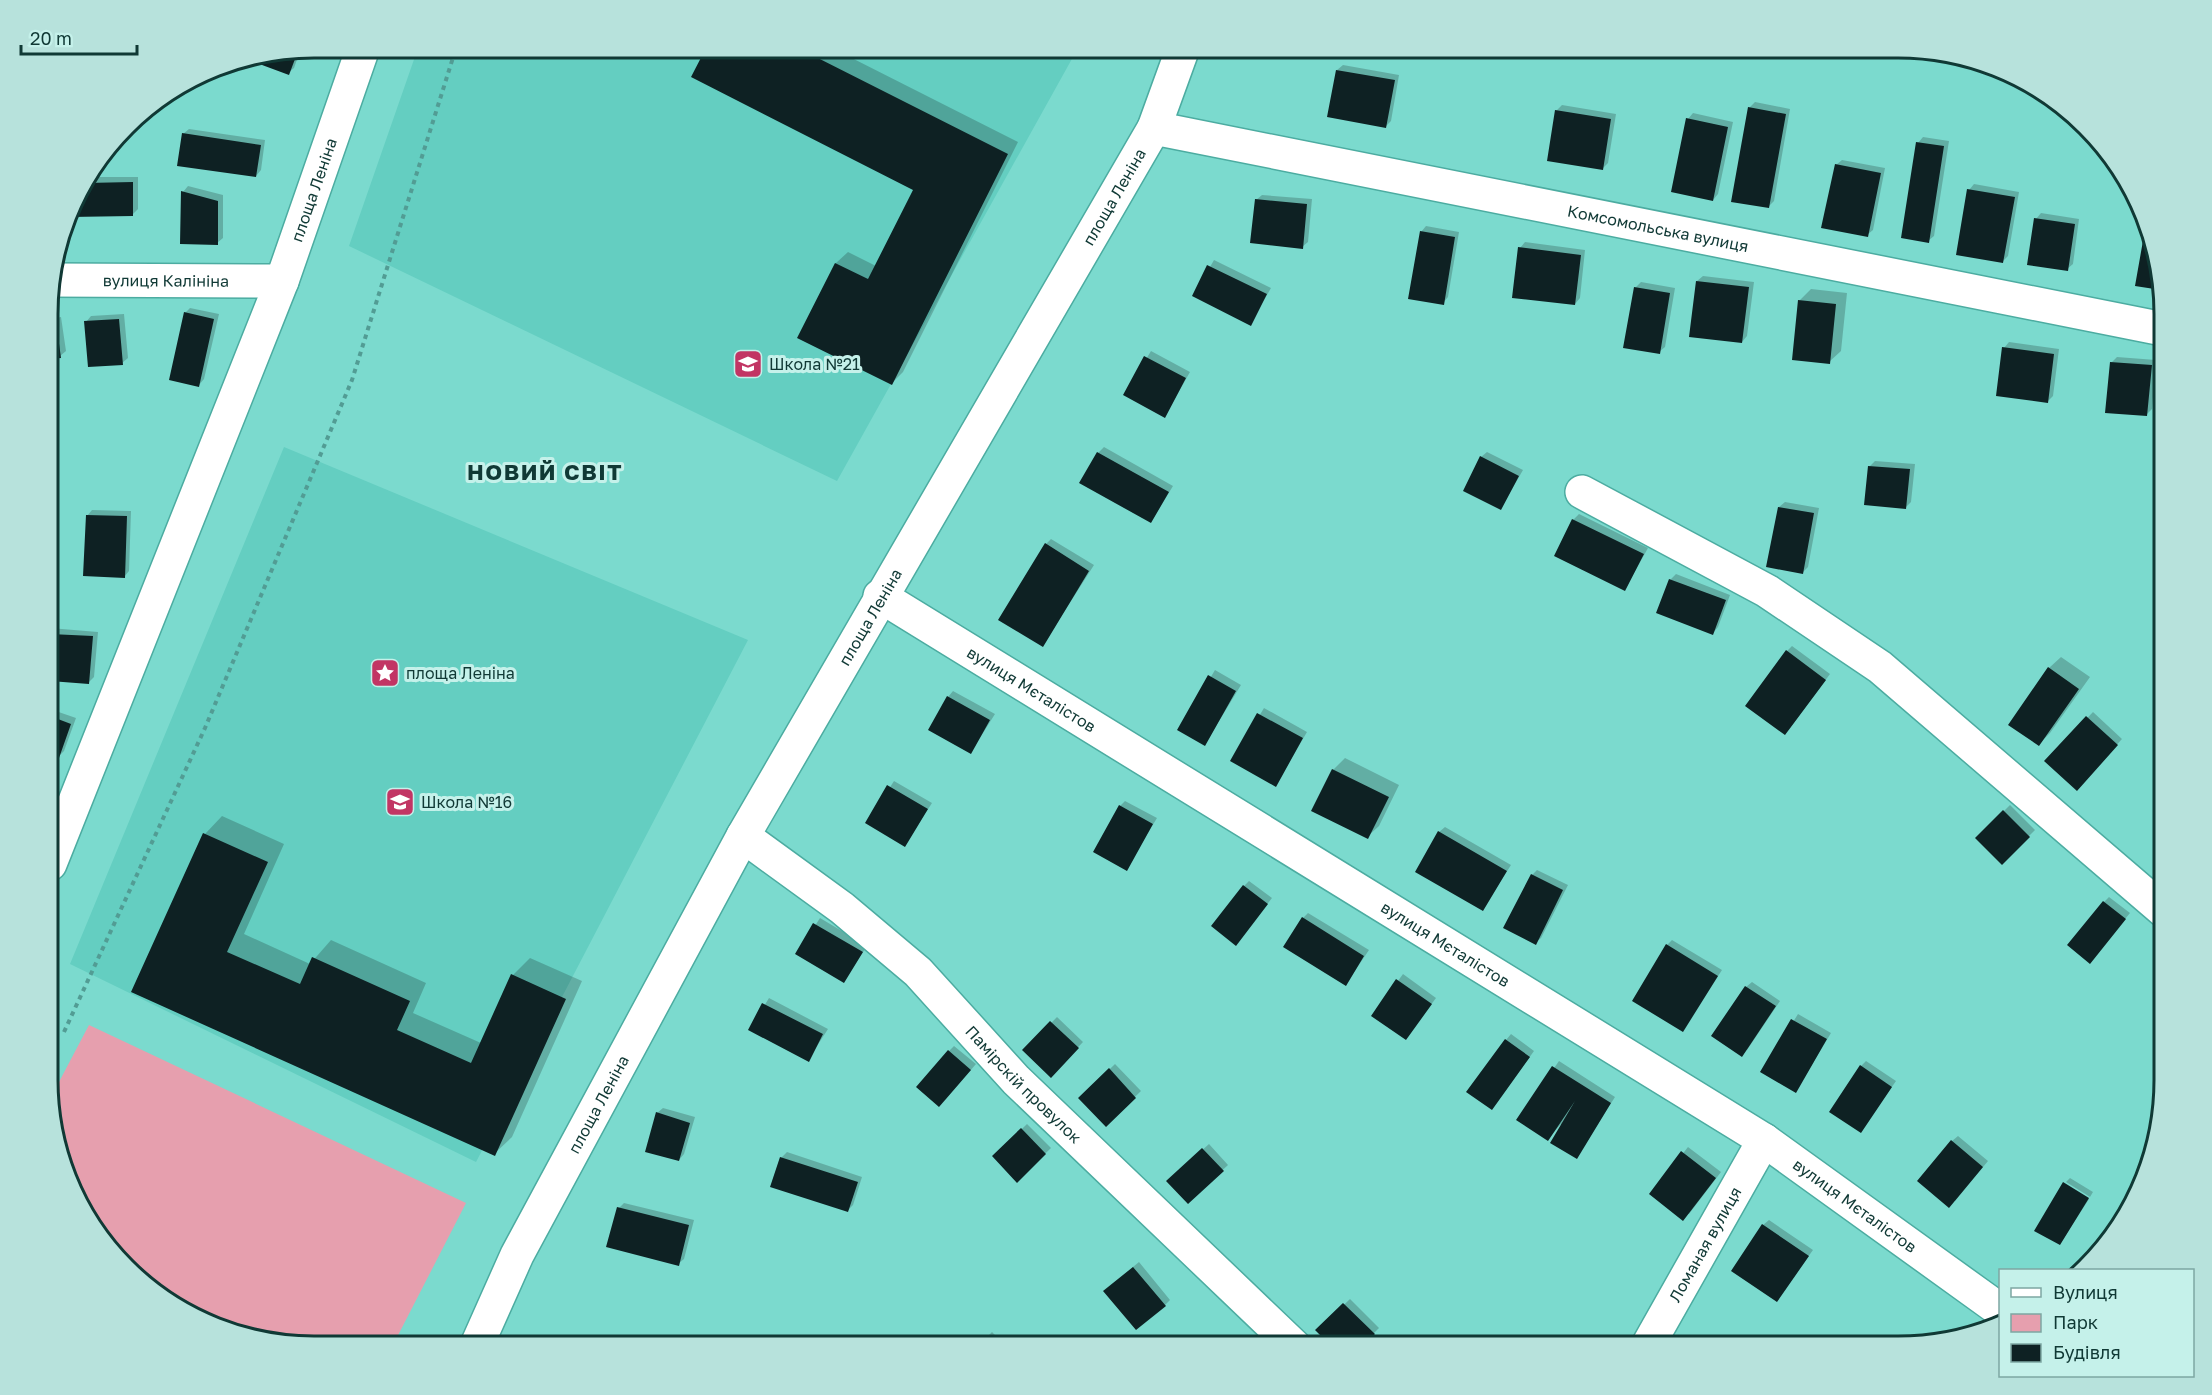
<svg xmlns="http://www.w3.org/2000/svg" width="2212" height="1395" viewBox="0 0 2212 1395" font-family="'Golos Text',sans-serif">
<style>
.built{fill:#64cec1}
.green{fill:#e69fae}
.shadow{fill:#0003}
.building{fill:#0e2123}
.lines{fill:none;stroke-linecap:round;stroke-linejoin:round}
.minor-casing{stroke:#4caca1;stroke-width:36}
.path{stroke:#529c94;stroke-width:4;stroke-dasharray:4.5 4.5;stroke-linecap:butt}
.minor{stroke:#fff;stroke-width:33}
.labels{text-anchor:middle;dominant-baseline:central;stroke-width:6;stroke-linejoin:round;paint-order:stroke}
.street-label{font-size:16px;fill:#103935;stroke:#c5f1ea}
.poi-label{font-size:16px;fill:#103935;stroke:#c5f1ea;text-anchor:start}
.district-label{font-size:22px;font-weight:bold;letter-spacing:1.5px;fill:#103935;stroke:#c5f1ea}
.rim{fill:none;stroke:#103935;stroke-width:3}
</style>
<rect width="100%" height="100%" fill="#7bdace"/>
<path class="built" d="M 418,48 L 1078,48 L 837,481 L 349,246 Z
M 284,447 L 748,640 L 476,1162 L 70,964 Z"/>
<path class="green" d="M 89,1025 L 466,1203 L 392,1347 L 314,1347 L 245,1338 L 167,1302 L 93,1228 L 50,1115 L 50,1099 Z"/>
<path class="shadow" d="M 708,48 L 832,48 L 1018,142 L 903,372 L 892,383 L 799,337 L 836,263 L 848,252 L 876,266 L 915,189 Z
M 300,51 L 294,68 L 288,73 L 254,60 Z
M 1343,65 L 1399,75 L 1391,121 L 1385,127 L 1337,70 Z
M 1755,102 L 1790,109 L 1774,201 L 1768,207 L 1749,108 Z
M 1562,105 L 1616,114 L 1608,163 L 1603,168 L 1556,111 Z
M 1693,113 L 1733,122 L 1718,194 L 1713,200 L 1688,119 Z
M 189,129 L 265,140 L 261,170 L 256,176 L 183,134 Z
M 1923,137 L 1949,141 L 1934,236 L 1928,241 L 1918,143 Z
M 1842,160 L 1885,168 L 1873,230 L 1867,235 L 1836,165 Z
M 90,177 L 138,177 L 138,209 L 132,215 L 70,215 L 76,196 Z
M 1974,184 L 2019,192 L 2008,256 L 2003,261 L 1969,190 Z
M 188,186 L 223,195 L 223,238 L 217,243 L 183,192 Z
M 1262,195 L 1312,199 L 1308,242 L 1302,247 L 1256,200 Z
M 2041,213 L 2079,219 L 2073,264 L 2067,269 L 2036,219 Z
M 1426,226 L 1459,232 L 1448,297 L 1443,303 L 1421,232 Z
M 2145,238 L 2161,289 L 2137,285 Z
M 1525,242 L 1585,250 L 1580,298 L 1575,304 L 1520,248 Z
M 1214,260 L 1271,288 L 1250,324 L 1194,295 Z
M 1703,276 L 1754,282 L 1747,336 L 1742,342 L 1697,281 Z
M 1641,282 L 1675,288 L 1665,347 L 1659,352 L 1635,288 Z
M 1811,289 L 1847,293 L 1841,351 L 1829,362 L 1799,301 Z
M 190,308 L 219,314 L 204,379 L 199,385 L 185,313 Z
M 124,314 L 128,358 L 122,363 L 86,322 L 91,316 Z
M 61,317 L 66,351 L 60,356 L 50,358 L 50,319 Z
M 2009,342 L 2059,349 L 2053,396 L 2047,402 L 2004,348 Z
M 1151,351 L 1190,372 L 1165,416 L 1125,394 Z
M 2117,357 L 2156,360 L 2152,409 L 2146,415 L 2111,363 Z
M 1104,447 L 1173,486 L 1151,522 L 1098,453 Z
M 1487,452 L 1523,470 L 1501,508 L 1481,457 Z
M 1875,461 L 1915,464 L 1911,502 L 1906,507 L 1869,467 Z
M 1785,502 L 1819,508 L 1808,567 L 1802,573 L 1779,507 Z
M 92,510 L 131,511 L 129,571 L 124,577 L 87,516 Z
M 1579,514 L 1648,548 L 1625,589 L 1573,520 Z
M 1051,539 L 1094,565 L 1043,645 L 1046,544 Z
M 1676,574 L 1730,595 L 1718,627 L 1713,633 L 1670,580 Z
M 50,628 L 98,632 L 94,677 L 89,682 L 50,680 Z
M 1792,646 L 1830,674 L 1790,728 L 1787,651 Z
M 2061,657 L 2090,677 L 2050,733 L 2039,744 L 2049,668 Z
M 1215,670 L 1241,685 L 1205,744 L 1179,730 Z
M 953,691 L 995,714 L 971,752 L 948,697 Z
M 1264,708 L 1307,732 L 1276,785 L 1232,761 Z
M 50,709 L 76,718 L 64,751 L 59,756 L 50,753 Z
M 2093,712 L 2122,739 L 2082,783 L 2046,761 Z
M 1345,758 L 1399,785 L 1379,826 L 1367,837 L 1333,770 Z
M 50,766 L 59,770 L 50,791 Z
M 894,781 L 932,803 L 905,845 L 867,823 Z
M 1125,801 L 1157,818 L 1126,869 L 1120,806 Z
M 2010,805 L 2035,830 L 2002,863 L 1977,838 Z
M 222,816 L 284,844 L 244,934 L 310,964 L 331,940 L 426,983 L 413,1013 L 481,1043 L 513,975 L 530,958 L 582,981 L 512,1137 L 494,1154 L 133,991 L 205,834 Z
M 1445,827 L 1511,865 L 1483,909 L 1439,832 Z
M 1537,870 L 1568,885 L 1541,938 L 1535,943 L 1532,875 Z
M 1249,881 L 1272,898 L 1241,938 L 1244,886 Z
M 2109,897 L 2130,913 L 2095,956 L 2104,902 Z
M 1308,913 L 1369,950 L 1346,984 L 1303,918 Z
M 820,918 L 867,946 L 844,981 L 797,954 Z
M 1672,940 L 1722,970 L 1683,1030 L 1667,945 Z
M 1403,974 L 1436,998 L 1406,1038 L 1373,1015 Z
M 1752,982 L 1780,1001 L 1747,1050 L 1746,987 Z
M 769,998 L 828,1029 L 808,1060 L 750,1029 Z
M 1798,1014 L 1831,1033 L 1796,1091 L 1762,1072 Z
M 1057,1017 L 1083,1042 L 1051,1076 L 1025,1050 Z
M 1511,1034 L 1534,1051 L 1497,1102 L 1506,1040 Z
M 954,1046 L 976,1064 L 945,1100 L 949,1051 Z
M 1559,1061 L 1615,1097 L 1577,1157 L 1561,1124 L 1548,1139 L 1518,1120 Z
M 1866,1061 L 1896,1081 L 1861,1131 L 1861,1066 Z
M 1115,1064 L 1141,1091 L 1106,1125 L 1080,1098 Z
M 663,1108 L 695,1117 L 684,1154 L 679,1160 L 657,1113 Z
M 1027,1124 L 1051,1148 L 1017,1181 L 994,1156 Z
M 1958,1136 L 1988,1161 L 1955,1201 L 1952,1141 Z
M 1209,1144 L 1228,1165 L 1188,1202 L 1168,1181 Z
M 1688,1147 L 1721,1172 L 1689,1214 L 1651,1194 Z
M 787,1152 L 862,1177 L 853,1205 L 848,1210 L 781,1158 Z
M 2070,1178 L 2093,1192 L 2090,1197 L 2066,1182 Z
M 2064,1184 L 2089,1199 L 2060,1244 Z
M 624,1203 L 694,1220 L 684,1259 L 678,1264 L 619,1208 Z
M 1769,1220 L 1813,1250 L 1777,1300 L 1763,1225 Z
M 1139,1262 L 1170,1300 L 1165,1305 L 1111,1285 Z
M 1350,1299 L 1379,1328 L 1360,1347 L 1318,1330 Z
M 1957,1328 L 1962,1332 L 1950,1336 L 1951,1334 Z
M 992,1332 L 1007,1347 L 977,1347 Z
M 1575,1339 L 1587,1347 L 1569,1347 Z"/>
<path class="building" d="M 706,48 L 798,48 L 1008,154 L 892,385 L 797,338 L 835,263 L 868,279 L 913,190 L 691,77 Z
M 298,51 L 289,75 L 251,61 L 281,55 Z
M 1336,70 L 1395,80 L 1386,128 L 1327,117 Z
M 1748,107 L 1786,114 L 1769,208 L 1731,202 Z
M 1555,110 L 1611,119 L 1603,170 L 1547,161 Z
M 1686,118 L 1728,127 L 1713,201 L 1671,192 Z
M 182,133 L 261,145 L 256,177 L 177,166 Z
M 1916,142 L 1944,146 L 1929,243 L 1901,238 Z
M 1835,164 L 1881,173 L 1868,237 L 1821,228 Z
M 133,182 L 133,216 L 69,217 L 76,196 L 86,183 Z
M 1967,189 L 2015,197 L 2003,263 L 1956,255 Z
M 181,191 L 218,201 L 218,245 L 180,244 Z
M 1255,199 L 1307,204 L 1303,249 L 1250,243 Z
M 2034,218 L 2075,224 L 2068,271 L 2027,265 Z
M 1420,231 L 1455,237 L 1444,305 L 1408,299 Z
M 2144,235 L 2161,290 L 2135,286 Z
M 1518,247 L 1581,255 L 1575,305 L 1512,298 Z
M 1207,265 L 1267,294 L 1251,326 L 1192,296 Z
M 1696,281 L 1749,287 L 1742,343 L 1689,337 Z
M 1634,287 L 1670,293 L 1660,354 L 1623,348 Z
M 1798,300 L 1836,304 L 1830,364 L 1792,360 Z
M 184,312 L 214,319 L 199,387 L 169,380 Z
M 119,319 L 123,365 L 88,367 L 84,321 Z
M 56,322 L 61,358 L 50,359 L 50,323 Z
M 2002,347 L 2054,354 L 2048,403 L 1996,396 Z
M 1144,356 L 1186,378 L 1165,418 L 1123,395 Z
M 2110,362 L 2152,365 L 2147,416 L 2105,413 Z
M 1097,452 L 1169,492 L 1151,523 L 1079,483 Z
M 1480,456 L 1519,476 L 1501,510 L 1463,491 Z
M 1868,466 L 1910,469 L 1906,509 L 1864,505 Z
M 1778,507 L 1814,513 L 1803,574 L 1766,567 Z
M 86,515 L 127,516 L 125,578 L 83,576 Z
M 1572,519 L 1644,554 L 1625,591 L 1554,556 Z
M 1045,543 L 1089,571 L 1043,647 L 998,620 Z
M 1669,579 L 1726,600 L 1713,635 L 1656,613 Z
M 50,634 L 93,636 L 89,684 L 50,681 Z
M 1786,650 L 1826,680 L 1785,735 L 1745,706 Z
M 2048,667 L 2079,689 L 2039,746 L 2008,725 Z
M 1208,675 L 1236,691 L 1205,746 L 1177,730 Z
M 947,696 L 990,720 L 971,754 L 928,730 Z
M 1257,713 L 1303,738 L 1276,787 L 1230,761 Z
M 50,716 L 71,724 L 59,758 L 50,755 Z
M 2086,716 L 2118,745 L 2077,791 L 2044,761 Z
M 1332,769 L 1389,797 L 1368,839 L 1311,811 Z
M 887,785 L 928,809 L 905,847 L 865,823 Z
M 1119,805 L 1153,824 L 1127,871 L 1093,852 Z
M 2003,810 L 2030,837 L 2002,865 L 1975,838 Z
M 1438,831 L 1507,871 L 1483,911 L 1415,872 Z
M 203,833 L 268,862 L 227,952 L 300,984 L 312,957 L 410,1001 L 397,1030 L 471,1063 L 511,974 L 566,999 L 495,1156 L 131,992 Z
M 1531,874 L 1563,890 L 1536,945 L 1503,928 Z
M 1243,885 L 1268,904 L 1236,946 L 1211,926 Z
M 2103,901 L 2126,919 L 2090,964 L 2067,945 Z
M 1302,917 L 1364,956 L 1346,986 L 1283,947 Z
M 813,923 L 863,952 L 844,983 L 795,954 Z
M 1666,944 L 1718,976 L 1683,1032 L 1632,1001 Z
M 1396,979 L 1432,1004 L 1406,1040 L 1371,1016 Z
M 1745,986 L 1776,1006 L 1742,1057 L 1711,1036 Z
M 762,1003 L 823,1034 L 809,1062 L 748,1030 Z
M 1791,1019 L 1827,1039 L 1796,1093 L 1760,1072 Z
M 1050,1021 L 1079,1048 L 1051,1078 L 1022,1050 Z
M 1505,1039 L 1530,1057 L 1492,1110 L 1466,1092 Z
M 948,1050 L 971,1070 L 939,1107 L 916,1087 Z
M 1860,1065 L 1892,1087 L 1861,1133 L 1829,1112 Z
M 1552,1066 L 1611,1103 L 1577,1159 L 1550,1143 L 1575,1101 L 1548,1141 L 1516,1120 Z
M 1109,1068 L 1136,1098 L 1106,1127 L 1078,1098 Z
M 656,1112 L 690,1123 L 679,1161 L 645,1152 Z
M 1021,1128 L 1046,1154 L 1017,1183 L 992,1156 Z
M 1951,1140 L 1983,1167 L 1949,1208 L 1917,1181 Z
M 1202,1148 L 1224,1171 L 1188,1204 L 1166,1181 Z
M 1681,1151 L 1716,1178 L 1683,1221 L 1649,1194 Z
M 780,1157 L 858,1182 L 848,1212 L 770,1187 Z
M 2063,1182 L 2089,1198 L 2060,1245 L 2034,1231 Z
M 617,1207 L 689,1225 L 679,1266 L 606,1247 Z
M 1762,1224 L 1809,1256 L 1777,1302 L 1731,1271 Z
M 1133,1267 L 1166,1306 L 1136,1330 L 1103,1291 Z
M 1343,1303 L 1375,1334 L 1362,1347 L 1332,1347 L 1315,1330 Z
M 986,1336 L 997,1347 L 975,1347 Z"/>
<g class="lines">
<g class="minor-casing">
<g id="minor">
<path id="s1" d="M 1154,128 L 2163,329"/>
<path id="s2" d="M 50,280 L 282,281"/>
<path d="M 1582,492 L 1767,591 L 1880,667 L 2163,910"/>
<path id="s3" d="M 880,596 L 1764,1140 L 2000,1310"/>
<path id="s4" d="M 743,836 L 842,908 L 918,972 L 1016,1080 L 1295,1347"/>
<path id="s5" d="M 50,864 L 282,281 L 363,48"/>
<path id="s6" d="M 476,1347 L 517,1255 L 743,836 L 1154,128 L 1183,48"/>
<path id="s7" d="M 1647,1347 L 1764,1140"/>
</g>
</g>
<path class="path" d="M 64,1032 L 205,728 L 352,380 L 456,48"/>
<use href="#minor" class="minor"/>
</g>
<defs>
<g id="school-square" transform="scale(1.5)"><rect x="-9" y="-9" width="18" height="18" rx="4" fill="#c23564" stroke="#c5f1ea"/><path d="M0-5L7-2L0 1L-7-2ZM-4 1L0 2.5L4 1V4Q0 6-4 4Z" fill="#fff"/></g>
<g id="sight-square" transform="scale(1.5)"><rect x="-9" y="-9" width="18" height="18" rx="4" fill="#c23564" stroke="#c5f1ea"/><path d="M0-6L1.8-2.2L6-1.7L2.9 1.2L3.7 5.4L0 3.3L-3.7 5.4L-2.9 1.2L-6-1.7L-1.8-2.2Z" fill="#fff"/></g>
</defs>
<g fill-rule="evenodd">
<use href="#school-square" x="748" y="364"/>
<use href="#sight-square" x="385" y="673"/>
<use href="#school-square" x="400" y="802"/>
</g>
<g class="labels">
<g class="street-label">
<text stroke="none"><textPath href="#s5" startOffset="724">площа Леніна</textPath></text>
<text stroke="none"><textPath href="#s6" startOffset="1316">площа Леніна</textPath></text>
<text stroke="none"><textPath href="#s1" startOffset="514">Комсомольська вулиця</textPath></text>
<text stroke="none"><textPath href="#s2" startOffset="116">вулиця Калініна</textPath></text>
<text stroke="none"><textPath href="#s6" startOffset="830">площа Леніна</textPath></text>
<text stroke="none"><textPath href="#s3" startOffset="178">вулиця Мєталістов</textPath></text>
<text stroke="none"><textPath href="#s3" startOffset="664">вулиця Мєталістов</textPath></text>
<text stroke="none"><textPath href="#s4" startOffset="376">Памірскій провулок</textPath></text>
<text stroke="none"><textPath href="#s6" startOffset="272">площа Леніна</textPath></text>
<text stroke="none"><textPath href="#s3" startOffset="1150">вулиця Мєталістов</textPath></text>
<text stroke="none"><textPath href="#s7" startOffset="118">Ломаная вулиця</textPath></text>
</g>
<g class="poi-label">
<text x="769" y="364">Школа №21</text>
<text x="406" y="673">площа Леніна</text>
<text x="421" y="802">Школа №16</text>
</g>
<g class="district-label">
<text x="545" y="471">НОВИЙ СВІТ</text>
</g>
</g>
<path d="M0 0H2212V1395H0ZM314 58H1898A256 256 0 0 1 2154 314V1080A256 256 0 0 1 1898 1336H314A256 256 0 0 1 58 1080V314A256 256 0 0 1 314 58Z" fill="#b7e2dc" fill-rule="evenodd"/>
<path class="rim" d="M314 58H1898A256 256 0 0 1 2154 314V1080A256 256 0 0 1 1898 1336H314A256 256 0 0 1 58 1080V314A256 256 0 0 1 314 58Z"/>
<rect x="1999" y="1269" width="195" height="108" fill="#c5f1ea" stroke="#7da7a2" stroke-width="1.5"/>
<rect x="2011" y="1288" width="30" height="9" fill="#ffffff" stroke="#7da7a2" stroke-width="1.5"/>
<text x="2053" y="1299" font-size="18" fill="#103935">Вулиця</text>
<rect x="2011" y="1314" width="30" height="18" fill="#e69fae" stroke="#7da7a2" stroke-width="1.5"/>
<text x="2053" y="1329" font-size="18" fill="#103935">Парк</text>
<rect x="2011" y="1344" width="30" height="18" fill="#0e2123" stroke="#7da7a2" stroke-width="1.5"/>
<text x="2053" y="1359" font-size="18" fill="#103935">Будівля</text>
<path d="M21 45v9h116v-9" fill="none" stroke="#103935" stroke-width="3"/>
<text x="30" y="45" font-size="18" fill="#103935" stroke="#c5f1ea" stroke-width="4.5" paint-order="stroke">20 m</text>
</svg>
